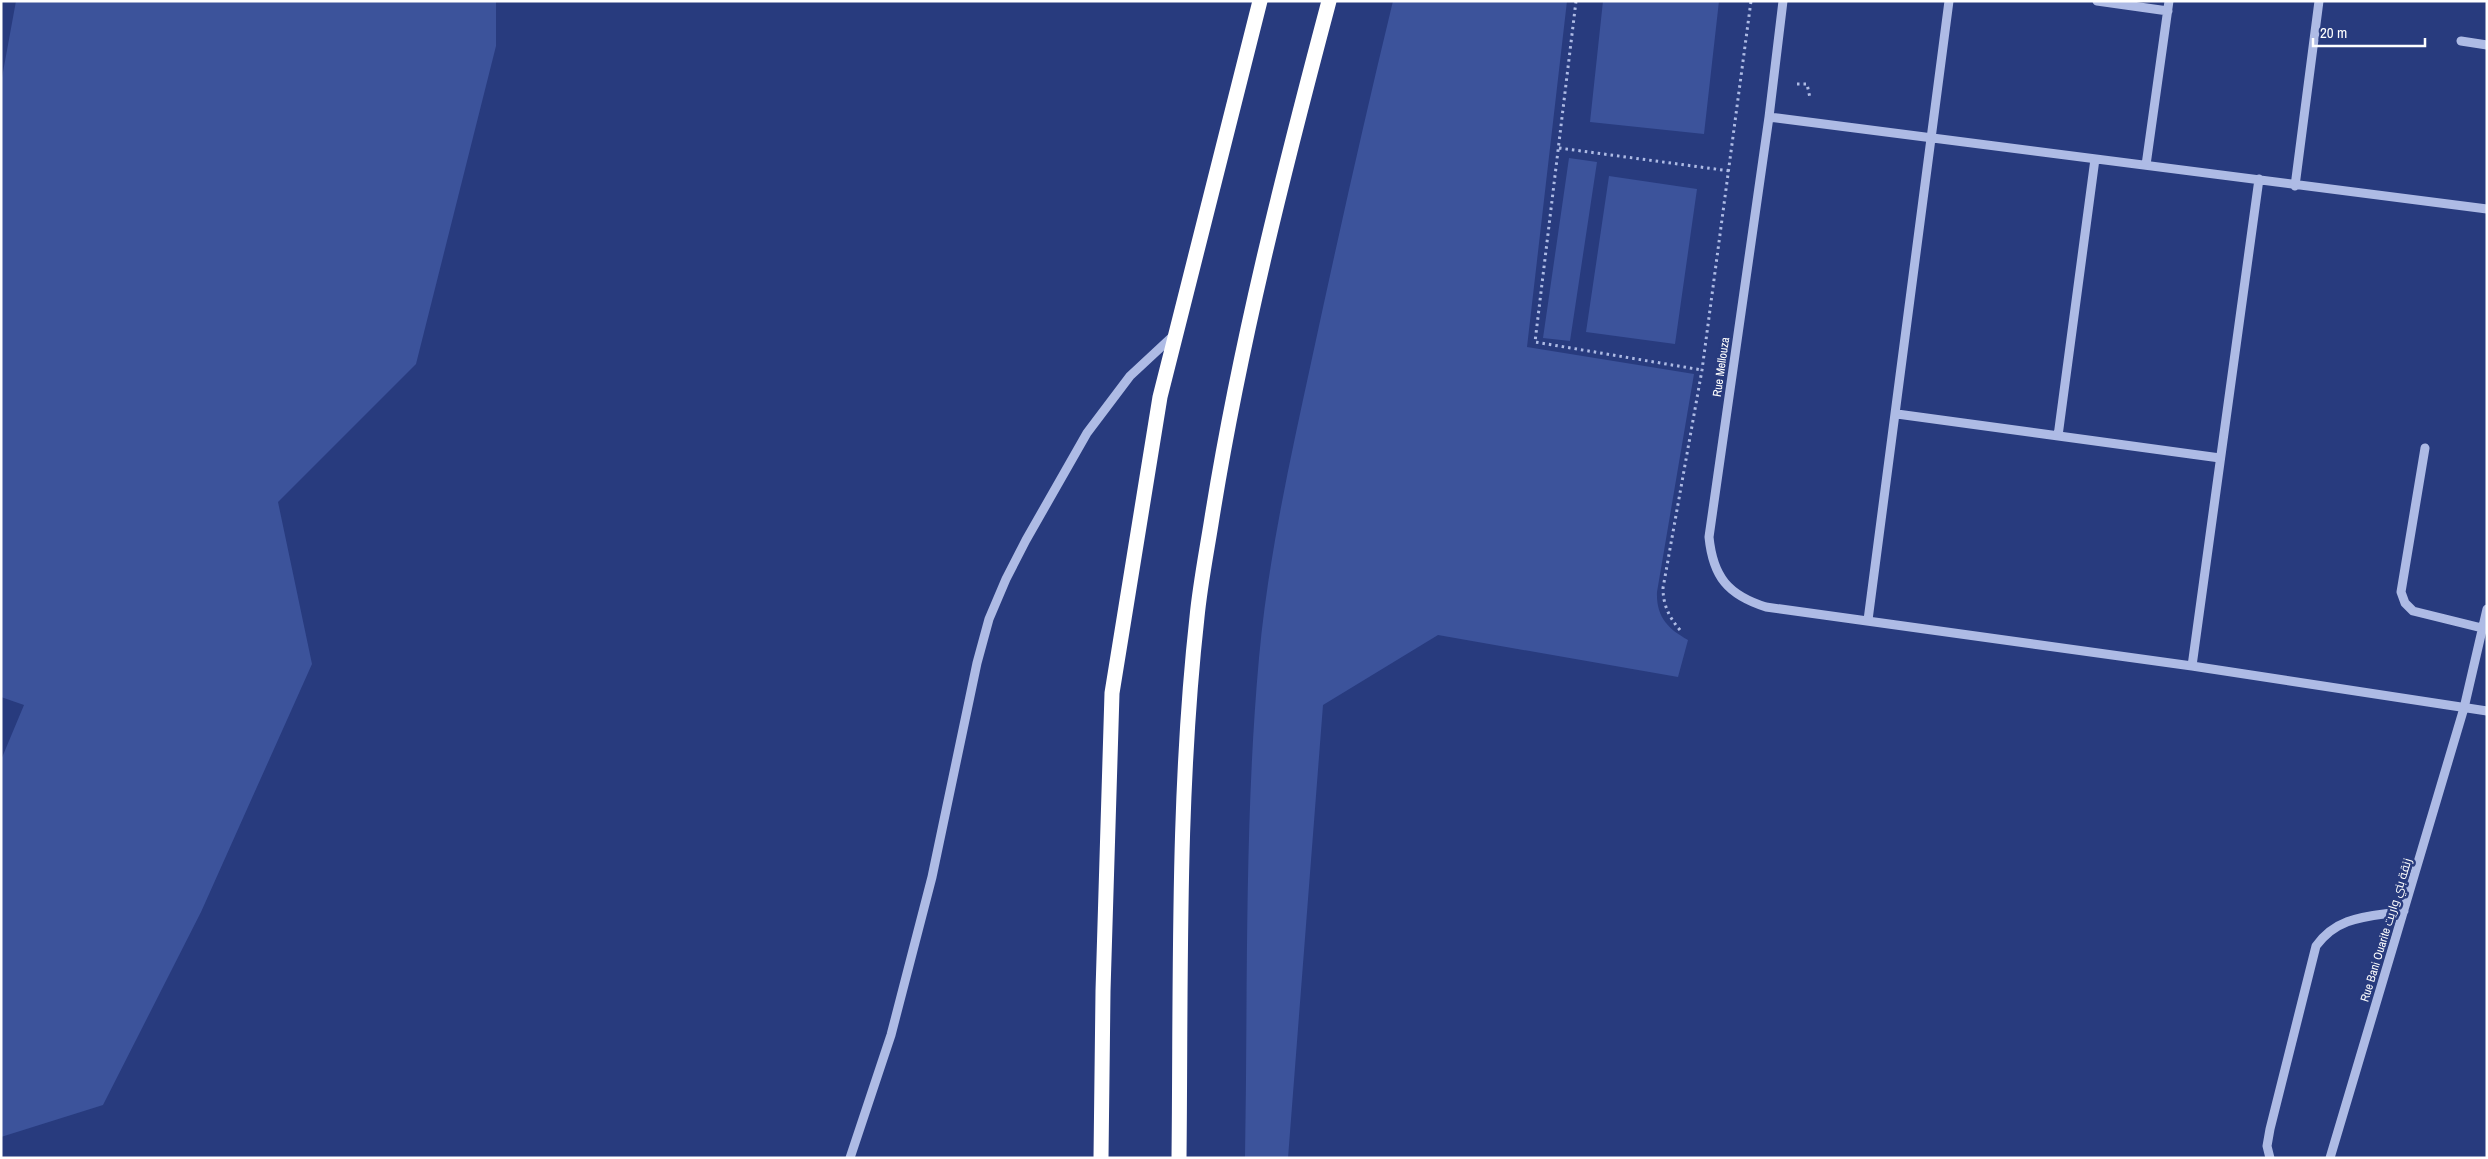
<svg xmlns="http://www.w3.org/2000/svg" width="2488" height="1159" viewBox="0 0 2488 1159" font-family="'Archivo Narrow',Cairo,sans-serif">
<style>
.green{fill:#3c539b}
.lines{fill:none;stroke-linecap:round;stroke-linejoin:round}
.path{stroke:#aebbe5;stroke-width:3;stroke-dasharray:2.5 4;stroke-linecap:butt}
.minor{stroke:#aebbe5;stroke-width:9}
.highway{stroke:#fff;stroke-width:15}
.labels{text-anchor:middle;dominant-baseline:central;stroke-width:5;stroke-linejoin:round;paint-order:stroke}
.street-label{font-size:12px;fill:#fff;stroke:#283b7e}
</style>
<rect width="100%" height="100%" fill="#283b7e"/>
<path class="green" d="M 16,1 L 496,1 L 496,46 L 416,364 L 278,502 L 312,664 L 201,912 L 103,1105 L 1,1137 L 1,760 L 24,705 L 1,697 L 1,83 Z
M 1393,1 L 1567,1 L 1527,347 L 1694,374 L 1657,592 C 1656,617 1668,629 1688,640 L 1678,677 L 1438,635 L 1323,705 L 1288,1158 L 1245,1158 C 1248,991 1244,824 1259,658 C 1268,559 1290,460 1311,363 C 1337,242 1364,121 1393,1 Z
M 1603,1 L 1719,1 L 1704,134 L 1590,122 Z
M 1569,158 L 1597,162 L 1570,341 L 1543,338 Z
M 1609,176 L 1697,189 L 1675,344 L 1586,332 Z"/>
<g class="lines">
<path class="path" d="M 1576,1 L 1535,342 L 1702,370
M 1797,84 L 1807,84 L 1810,98
M 1559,148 L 1730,171
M 1680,630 C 1669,617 1663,605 1663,588 L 1702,370 L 1751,1"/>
<path class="minor" d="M 1783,1 L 1769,117 L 1709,537 C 1713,577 1728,595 1766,607 L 2192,666 L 2487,711
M 2097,1 L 2168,11
M 2461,41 L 2487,45
M 1769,117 L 2487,209
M 2146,165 L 2169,1
M 2295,186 L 2319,1
M 1897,414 L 2220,458
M 2058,436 L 2095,159
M 2425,448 L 2401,592 L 2405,603 L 2413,611 L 2482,628
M 1868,620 L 1949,1
M 2192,666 L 2259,179
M 850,1158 L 891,1035 L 932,877 L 977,663 L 989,619 L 1006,579 L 1026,540 L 1087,433 L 1130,376 L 1173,336
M 2270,1158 L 2267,1146 L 2270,1129 L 2316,946 C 2338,915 2369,917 2404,911
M 2330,1158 L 2464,708 L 2487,609"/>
<path class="highway" d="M 1101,1158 L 1103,991 L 1112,693 L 1160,397 L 1260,1
M 1179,1158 C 1181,977 1177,797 1197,617 C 1200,586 1206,555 1211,524 C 1239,347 1283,174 1329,1"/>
</g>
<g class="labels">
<g class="street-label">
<text transform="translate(1721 367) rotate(-82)">Rue Mellouza</text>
<text transform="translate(2386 930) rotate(-73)">Rue Bani Ouarite زنقة بني واريت</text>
</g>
</g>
<rect width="2488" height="1159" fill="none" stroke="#ffffff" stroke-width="5"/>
<path d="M2313 38v8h112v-8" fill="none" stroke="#ffffff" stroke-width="2.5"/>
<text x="2320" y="38" font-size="15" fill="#ffffff" stroke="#283b7e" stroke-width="4" paint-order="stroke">20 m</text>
</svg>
